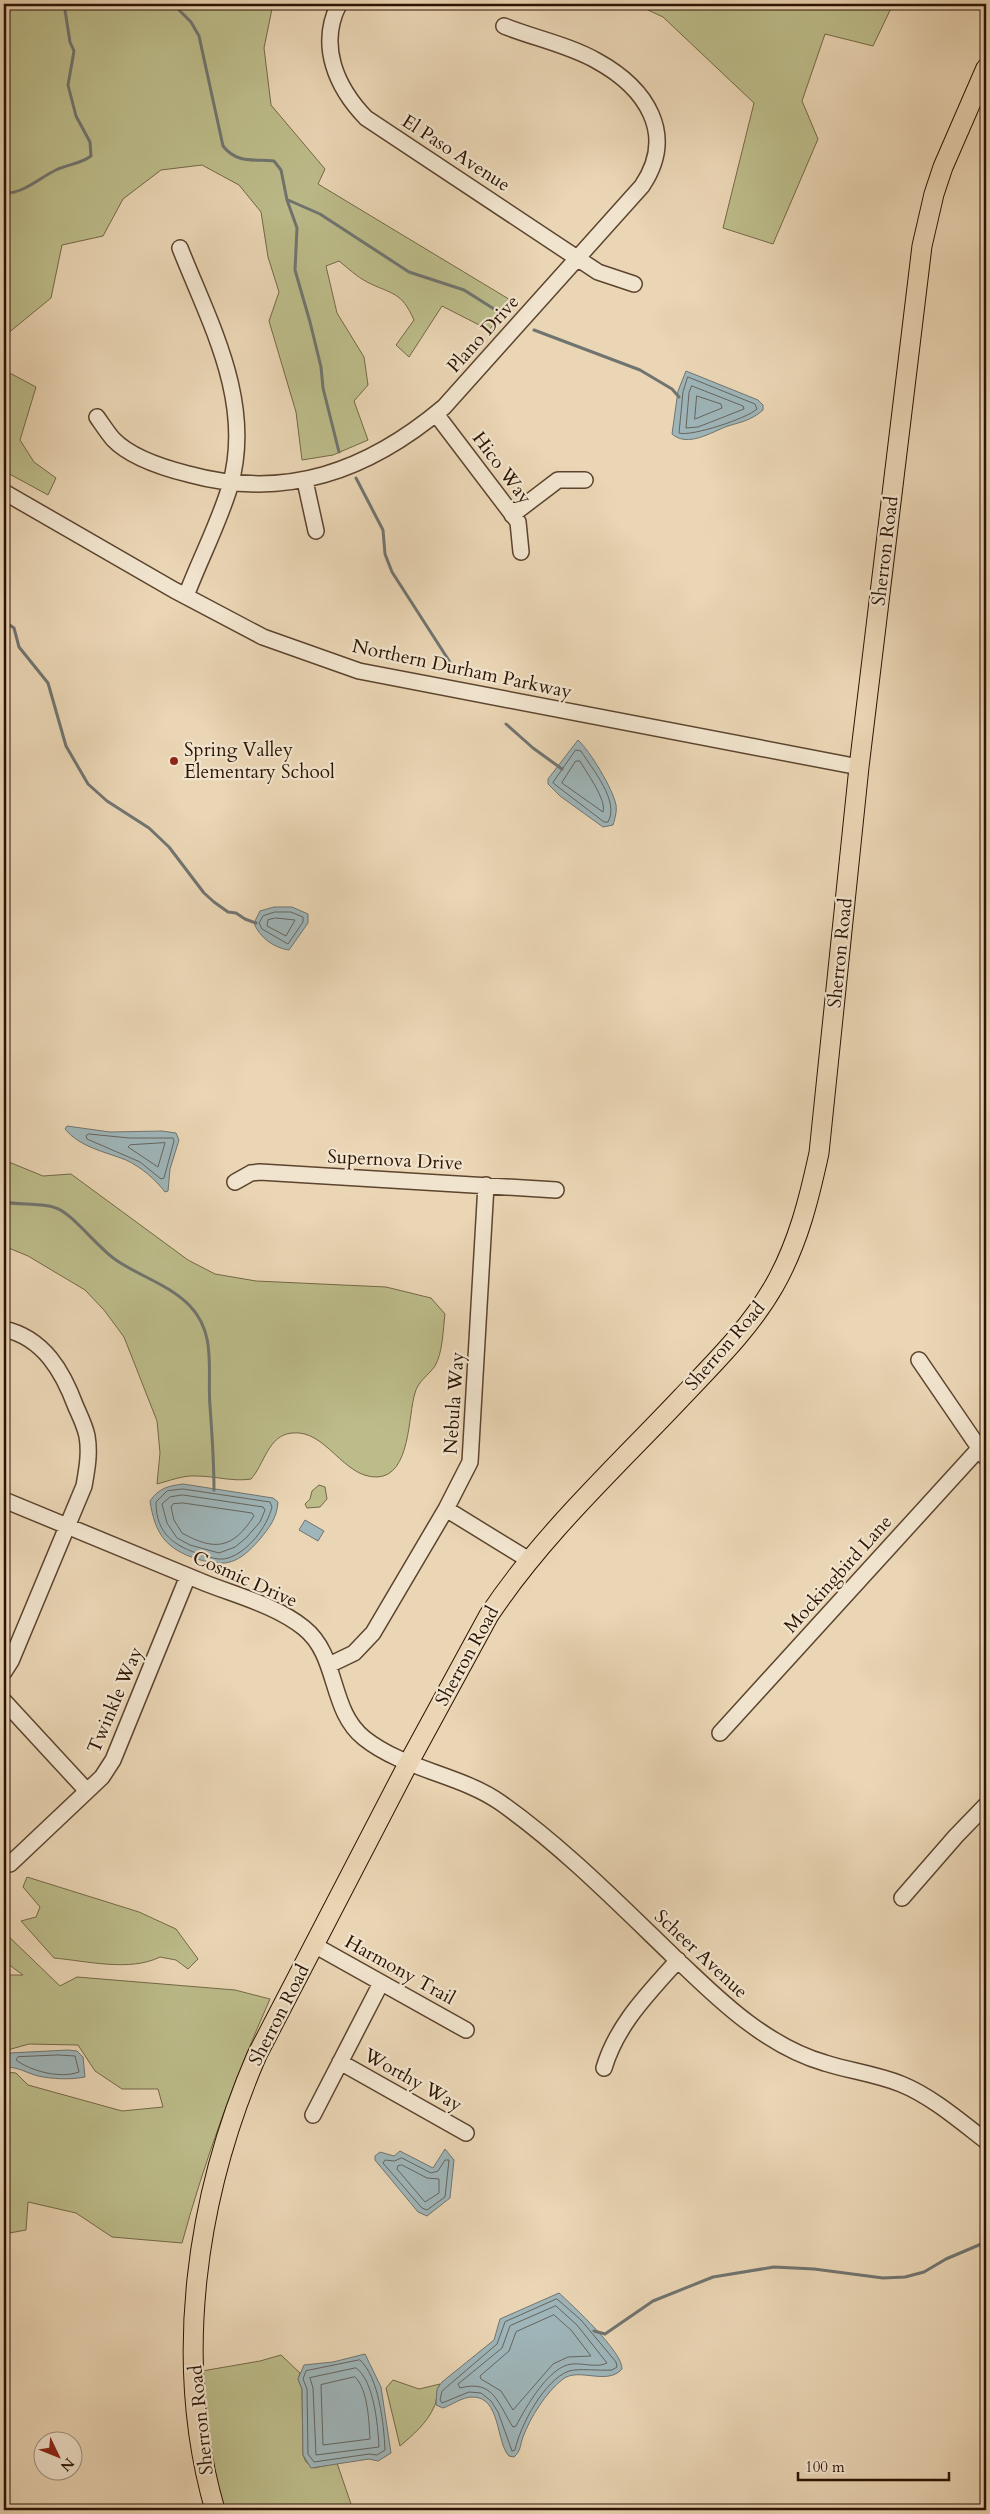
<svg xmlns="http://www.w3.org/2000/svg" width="990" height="2514" viewBox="0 0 990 2514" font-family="Cardo,serif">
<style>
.green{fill:#bcbc8a;stroke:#746846}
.water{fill:#9eb5b9;stroke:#707470}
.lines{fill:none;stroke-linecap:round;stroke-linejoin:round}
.shore{stroke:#65645e;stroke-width:1}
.stream{stroke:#707470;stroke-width:3}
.minor-casing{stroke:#5c442e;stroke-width:18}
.major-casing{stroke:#2c1302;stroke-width:21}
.minor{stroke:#f1e4ce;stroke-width:15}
.major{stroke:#ead5b4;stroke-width:19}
.poi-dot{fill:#8f2418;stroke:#f1e4ce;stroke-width:2}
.labels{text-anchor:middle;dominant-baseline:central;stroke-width:4.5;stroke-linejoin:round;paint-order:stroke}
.street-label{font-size:19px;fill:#2c1302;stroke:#f1e4ce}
.poi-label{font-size:19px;fill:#2c1302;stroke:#f1e4ce;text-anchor:start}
</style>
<rect width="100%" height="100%" fill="#ead5b4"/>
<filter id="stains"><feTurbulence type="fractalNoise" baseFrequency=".004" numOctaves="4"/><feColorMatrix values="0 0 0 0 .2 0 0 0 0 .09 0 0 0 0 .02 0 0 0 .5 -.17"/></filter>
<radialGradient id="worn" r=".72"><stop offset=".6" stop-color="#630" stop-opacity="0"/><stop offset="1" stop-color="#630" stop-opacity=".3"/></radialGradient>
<path class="green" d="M 4,4 L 273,4 L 264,48 L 271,105 L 325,169 L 318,184 L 512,301 L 489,330 L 442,306 L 409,357 L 396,345 L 414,320 C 401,291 393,295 367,282 C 357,277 348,268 339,261 L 326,266 L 337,313 L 364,357 L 368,385 L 354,401 L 368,440 L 333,455 L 302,460 L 296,412 L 269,321 L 279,292 L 268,257 L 261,212 L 239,185 L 202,165 L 161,170 L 123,199 L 103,236 L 62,245 L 51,298 L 7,334 L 4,369 Z
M 635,4 L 893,4 L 873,46 L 825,34 L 802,101 L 818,139 L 773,244 L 723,228 L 754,103 L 663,17 Z
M 4,370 L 36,387 L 20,440 L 34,462 L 56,478 L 48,495 L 4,471 Z
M 4,1160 L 43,1176 L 71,1174 L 188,1260 L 215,1274 L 256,1281 L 386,1287 L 431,1298 L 445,1314 C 443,1329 443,1352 435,1366 C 428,1376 418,1381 415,1393 C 408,1414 411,1476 377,1477 C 343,1478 326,1429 292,1433 C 268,1435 264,1465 251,1479 C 232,1482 216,1476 196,1476 C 183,1475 169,1481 157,1484 L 160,1453 L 157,1421 L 124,1337 L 104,1310 L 85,1290 L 28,1256 L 4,1246 Z
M 319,1485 L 325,1487 L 327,1499 L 320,1507 L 307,1508 L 305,1504 L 310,1499 L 312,1491 Z
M 27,1877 L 139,1912 L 176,1929 L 198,1959 L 188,1969 L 176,1960 L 160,1957 C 130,1972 87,1961 54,1958 L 21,1921 L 36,1917 L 40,1907 L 23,1887 Z
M 4,1932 L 60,1986 L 77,1977 L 235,1990 L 270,1999 C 235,2078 205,2159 182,2243 L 112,2237 L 76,2213 L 28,2202 L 26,2230 L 4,2234 L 4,2072 L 16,2073 L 28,2085 L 122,2111 L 163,2107 L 158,2089 L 122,2089 L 95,2071 L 78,2045 L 29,2044 L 4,2051 L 4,1975 L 23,1975 L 4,1961 Z
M 281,2355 L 300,2373 L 298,2379 L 302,2389 L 303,2455 L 306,2462 L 314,2468 L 337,2463 L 353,2510 L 220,2510 L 203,2416 L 202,2371 L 260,2361 Z
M 393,2380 L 419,2389 L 440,2384 C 435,2392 438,2400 434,2407 C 427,2423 413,2435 400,2446 L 386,2388 Z"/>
<path class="water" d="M 686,371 L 758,400 L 763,405 L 763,410 C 752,420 741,422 728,426 C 711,432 688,448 672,434 L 678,391 Z
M 578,740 C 590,751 613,789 616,805 C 617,812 615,818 613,825 L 603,827 L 560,796 L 548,784 L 548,779 Z
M 274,907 L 292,907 L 308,914 L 308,923 L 289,950 C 274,948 259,937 254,923 L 260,911 Z
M 67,1126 L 110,1132 L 162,1131 L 176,1133 L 179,1140 L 170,1169 L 168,1191 L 165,1192 C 155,1179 141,1167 126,1160 C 106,1152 79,1147 65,1129 Z
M 183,1484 L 273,1498 L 278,1502 C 277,1518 269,1528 260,1539 C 239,1563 227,1568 197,1559 C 166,1549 155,1534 150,1501 C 159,1488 168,1486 183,1484 Z
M 305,1520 L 324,1531 L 318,1541 L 299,1530 Z
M 68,2050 L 77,2051 L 83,2057 L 85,2077 C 69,2080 53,2079 38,2076 C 24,2072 19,2067 4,2067 L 4,2056 L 10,2053 Z
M 445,2149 L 454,2160 L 450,2198 L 427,2216 L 418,2212 L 375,2160 L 375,2156 L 380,2152 L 394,2156 L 400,2151 L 433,2168 Z
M 559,2293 C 573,2306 623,2352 622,2369 C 607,2386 579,2367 563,2379 C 546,2392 530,2418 523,2437 C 520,2445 521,2451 514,2457 L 509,2456 C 496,2443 501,2396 472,2397 C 462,2397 452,2405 443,2408 L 436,2405 L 437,2389 L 442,2382 L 494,2340 L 500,2319 Z
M 365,2354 L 381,2387 L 391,2453 L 378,2461 L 369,2459 L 311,2468 L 303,2455 L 302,2389 L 298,2379 L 304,2365 L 333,2362 Z"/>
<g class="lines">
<path class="shore" d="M 688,377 L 755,404 L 757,409 C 748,418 691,437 679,433 L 683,392 Z
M 692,386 L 743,406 L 744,409 L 698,427 L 686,428 L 689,393 Z
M 697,396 L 721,404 L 722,408 L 695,419 Z
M 576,750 L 581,751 C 592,769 620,801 608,822 L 604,822 L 553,783 Z
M 576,761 L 580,761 C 586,772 607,800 603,812 L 562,783 Z
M 275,912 L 291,912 L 303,917 L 303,922 L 288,944 L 262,929 L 259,923 L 263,916 Z
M 276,918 L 295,920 L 286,936 L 267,926 L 268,920 Z
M 89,1134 L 129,1138 L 173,1138 L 174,1141 L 164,1178 L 161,1179 L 140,1162 L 87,1139 L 86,1136 Z
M 165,1143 L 158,1167 L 128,1147 L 130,1145 Z
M 183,1489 L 270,1502 L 272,1507 C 267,1527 248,1552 228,1558 C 219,1561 210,1557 202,1555 C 174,1546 156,1534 156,1502 L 167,1491 Z
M 183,1495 L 263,1507 L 265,1510 L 260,1522 L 246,1538 L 235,1547 L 219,1553 L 190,1545 L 177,1538 L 167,1523 L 162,1504 L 170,1497 Z
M 183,1503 L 252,1513 L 254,1516 C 233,1548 216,1552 182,1533 L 174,1520 L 171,1507 L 173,1504 Z
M 58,2055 L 75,2056 L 79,2072 C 60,2079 31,2071 16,2060 L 18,2057 Z
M 402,2158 L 431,2173 L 438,2171 L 445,2160 L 449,2160 L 445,2197 L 427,2210 L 422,2208 L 383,2163 L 385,2160 L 394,2161 Z
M 402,2165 L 427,2178 L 439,2179 L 439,2193 L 425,2202 L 397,2169 L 398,2166 Z
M 557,2299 L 581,2320 L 616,2362 L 617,2367 L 612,2370 C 600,2371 579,2368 569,2371 C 544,2380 520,2426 515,2450 L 512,2451 L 498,2412 L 491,2401 L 481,2393 L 469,2392 L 442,2403 L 440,2400 L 442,2391 L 497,2344 L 505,2322 Z
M 556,2306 L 577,2325 L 607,2363 C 597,2368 584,2363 572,2364 C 549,2366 526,2407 516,2426 L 513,2427 C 498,2404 494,2379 460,2388 L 458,2384 L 502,2348 L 510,2326 Z
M 554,2315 L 571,2330 L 591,2356 L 568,2357 L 553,2364 L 513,2410 L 501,2391 L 481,2379 L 480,2376 L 509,2351 L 516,2332 Z
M 360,2360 C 379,2377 384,2425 385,2450 L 377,2455 L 369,2454 L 314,2462 L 308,2454 L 307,2389 L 303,2379 L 306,2371 Z
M 356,2368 C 374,2380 378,2426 379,2447 L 316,2455 L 313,2388 L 310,2378 Z
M 355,2377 C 368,2389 369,2422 370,2439 L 323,2445 L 321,2385 Z"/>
<path class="stream" d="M 173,4 L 191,22 L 199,36 L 223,146 C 237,164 254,159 274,161 L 281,170 L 287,200 L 297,228 L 295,270 L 310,322 L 321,367 L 323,388 L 339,452
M 4,193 C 24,194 40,177 58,169 C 70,164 80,164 91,156 L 90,142 L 76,116 L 68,85 L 74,51 L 70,42 L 64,4
M 288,200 L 320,214 L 409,272 L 464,290 L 502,314
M 534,330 L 640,370 L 672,389 L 679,397
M 356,478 L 383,530 L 385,554 L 392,572 L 455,670
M 4,621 L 14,628 L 19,647 L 48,683 L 66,746 L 88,784 L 107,801 L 149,828 L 169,847 L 204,893 L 214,902 L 228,912 L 236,913 L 245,919 L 256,923
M 506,724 L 533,748 L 562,769
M 4,1202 C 18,1205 45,1203 56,1208 C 72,1213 98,1248 116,1260 C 139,1276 170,1285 190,1306 C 217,1334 207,1371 210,1406 C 212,1434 214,1461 214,1490
M 594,2331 L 605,2334 L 653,2301 L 713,2277 L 774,2267 L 814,2269 L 883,2278 L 905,2277 L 924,2272 L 946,2259 L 986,2242"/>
<g class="minor-casing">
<path id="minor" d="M 339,4 C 318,45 336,87 366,118 L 598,272 L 634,284
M 180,248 C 210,324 254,402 230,486 C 219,523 200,559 186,596
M 436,414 L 518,522 L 521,552
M 97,417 C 102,424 107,432 113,439 C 130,457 164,468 188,474 C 286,501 368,471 444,407 L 642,186 C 677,134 646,88 597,61 C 569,45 534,38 504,26
M 305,481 L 316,531
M 4,492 L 174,590 L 263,637 L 359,671 L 859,767
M 512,515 L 558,480 L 585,480
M 235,1182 L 251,1173 L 260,1172 L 556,1190
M 4,1329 C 44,1338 63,1372 76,1407 C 80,1416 85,1426 87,1436 C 90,1453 87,1469 84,1486 L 11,1661 L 4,1672
M 919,1360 L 986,1458
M 4,1500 C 71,1527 138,1555 205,1583 C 238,1596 277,1606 304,1628 C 339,1656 329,1710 364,1738 C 404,1770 460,1774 501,1803 C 563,1847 618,1903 673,1956 C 698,1979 722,2004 750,2024 C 773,2041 797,2055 825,2063 C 850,2071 876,2074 901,2084 C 931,2096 960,2121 986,2141
M 446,1509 L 529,1560
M 329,1665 L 354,1653 L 373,1633 L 446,1509 L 470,1462 L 486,1185
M 4,1701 L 87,1791
M 720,1733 L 986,1441
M 10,1864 L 102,1777 L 113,1760 L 188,1576
M 902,1898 L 956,1836 L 986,1805
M 314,1945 L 466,2030
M 340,2062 L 466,2133
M 604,2068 C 617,2024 649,1993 678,1960
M 313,2115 L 381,1983"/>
</g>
<g class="major-casing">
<path id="major" d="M 215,2510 C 172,2361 196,2196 257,2055 L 409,1762 L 489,1615 C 543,1534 616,1467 682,1397 C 715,1362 750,1328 774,1286 C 798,1244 809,1199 819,1153 L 859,767 L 922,246 L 934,194 L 943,167 L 986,68"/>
</g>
<use href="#minor" class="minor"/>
<use href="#major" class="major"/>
</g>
<circle class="poi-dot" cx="174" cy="761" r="5"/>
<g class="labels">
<g class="street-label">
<text transform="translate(456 153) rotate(33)">El Paso Avenue</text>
<text transform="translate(483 334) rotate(-48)">Plano Drive</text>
<text transform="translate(502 468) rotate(53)">Hico Way</text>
<text transform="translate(885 551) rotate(-83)">Sherron Road</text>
<text transform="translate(462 669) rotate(12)">Northern Durham Parkway</text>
<text transform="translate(840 953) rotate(-84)">Sherron Road</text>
<text transform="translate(395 1160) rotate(3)">Supernova Drive</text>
<text transform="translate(725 1346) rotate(-49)">Sherron Road</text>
<text transform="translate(454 1403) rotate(-86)">Nebula Way</text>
<text transform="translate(838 1574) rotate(-48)">Mockingbird Lane</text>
<text transform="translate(245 1579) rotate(24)">Cosmic Drive</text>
<text transform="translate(467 1656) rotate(-61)">Sherron Road</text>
<text transform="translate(115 1700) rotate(-67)">Twinkle Way</text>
<text transform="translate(701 1954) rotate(43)">Scheer Avenue</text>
<text transform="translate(400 1970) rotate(29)">Harmony Trail</text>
<text transform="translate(279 2015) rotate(-63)">Sherron Road</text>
<text transform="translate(413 2080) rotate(29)">Worthy Way</text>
<text transform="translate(201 2420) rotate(-96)">Sherron Road</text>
</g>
<g class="poi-label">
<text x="184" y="750">Spring Valley<tspan x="184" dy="22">Elementary School</tspan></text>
</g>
</g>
<rect width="990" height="2514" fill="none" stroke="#ead5b4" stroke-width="20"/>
<rect x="5" y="5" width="980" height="2504" fill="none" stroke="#2c1302" stroke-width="2.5"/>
<rect x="10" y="10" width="970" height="2494" fill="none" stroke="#2c1302"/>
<g transform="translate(58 2456) rotate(133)"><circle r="24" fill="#f1e4ce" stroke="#a2907c"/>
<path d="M0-4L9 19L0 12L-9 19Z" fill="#8f2418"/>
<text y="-8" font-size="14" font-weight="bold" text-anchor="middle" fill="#2c1302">N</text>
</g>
<path d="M798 2472v8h151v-8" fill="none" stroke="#2c1302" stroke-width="2.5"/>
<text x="805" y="2472" font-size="15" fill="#2c1302" stroke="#f1e4ce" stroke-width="4" paint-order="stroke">100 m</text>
<rect width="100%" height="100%" filter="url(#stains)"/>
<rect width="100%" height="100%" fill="url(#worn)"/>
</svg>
